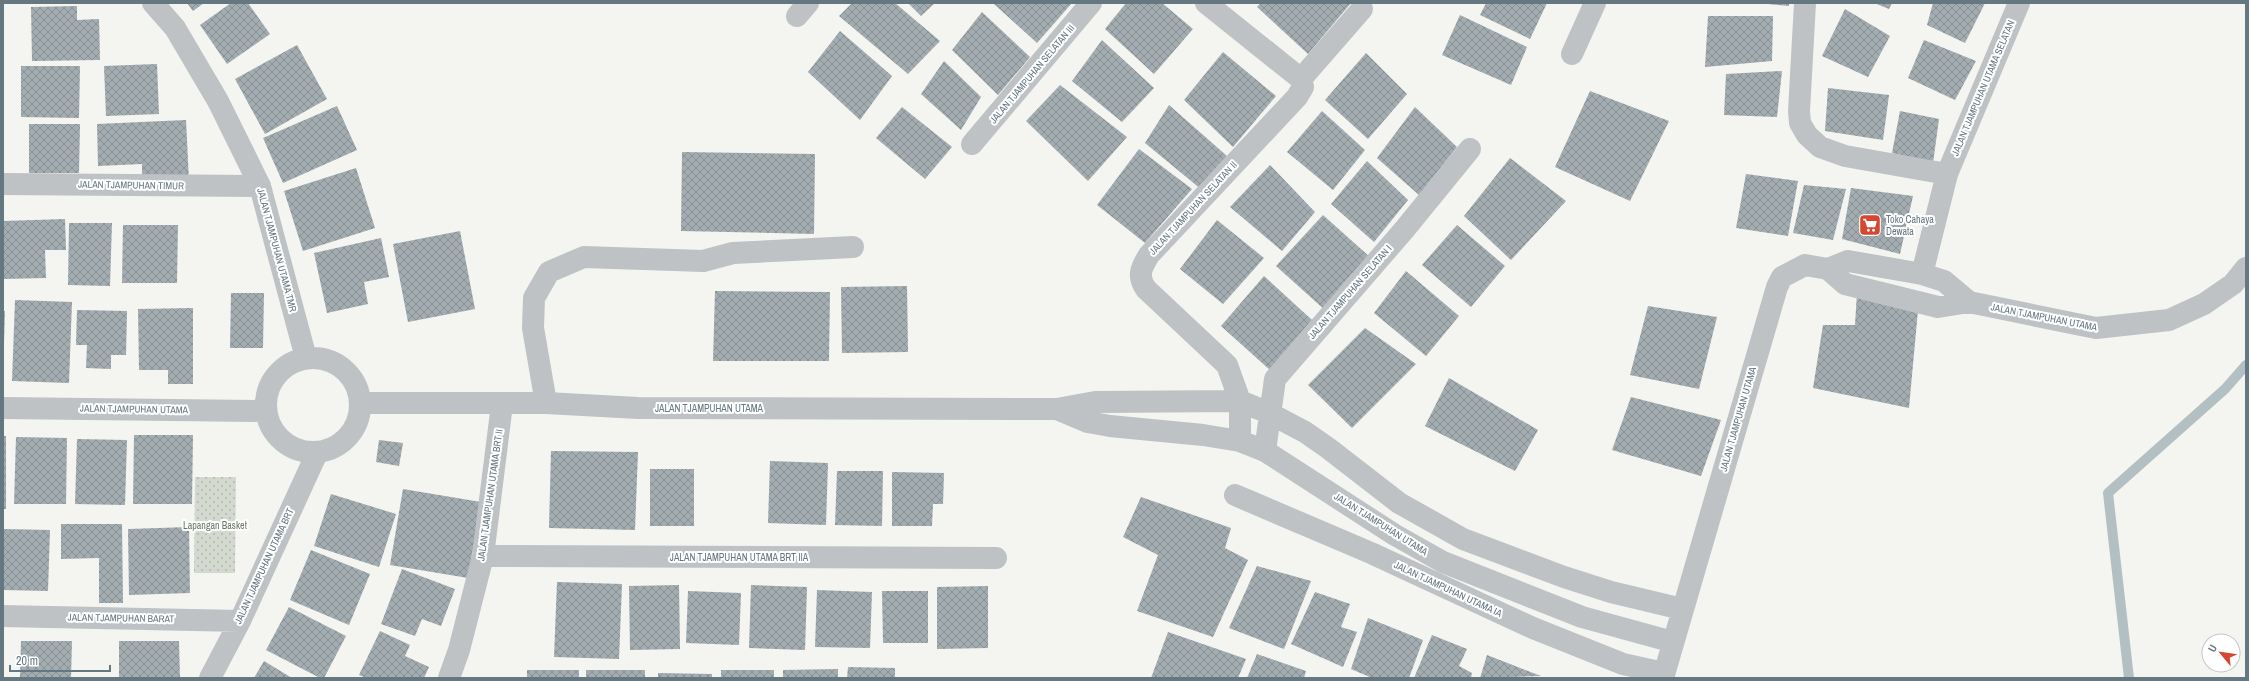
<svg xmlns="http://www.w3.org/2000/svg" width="2249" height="681" viewBox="0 0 2249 681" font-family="'Archivo Narrow',sans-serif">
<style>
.grass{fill:url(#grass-dots)}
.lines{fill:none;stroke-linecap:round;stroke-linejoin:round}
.stream{stroke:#b3c0c3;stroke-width:10}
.building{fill:url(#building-cross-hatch)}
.minor{stroke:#bec2c5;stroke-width:22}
.labels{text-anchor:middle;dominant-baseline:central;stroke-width:4;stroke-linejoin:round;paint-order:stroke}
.street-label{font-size:10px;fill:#657780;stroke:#fff}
.poi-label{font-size:10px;fill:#657780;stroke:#fff;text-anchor:start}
.park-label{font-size:10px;fill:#6a7864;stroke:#fff}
</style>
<defs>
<pattern id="grass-dots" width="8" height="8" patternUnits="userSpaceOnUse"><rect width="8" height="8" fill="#d4d9d0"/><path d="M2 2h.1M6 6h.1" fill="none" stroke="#b0b5ae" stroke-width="1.8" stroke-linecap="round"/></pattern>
<pattern id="building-cross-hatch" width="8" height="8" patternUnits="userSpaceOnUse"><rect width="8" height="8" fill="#a3acb0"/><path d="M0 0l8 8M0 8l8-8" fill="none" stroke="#889194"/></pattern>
</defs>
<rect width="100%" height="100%" fill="#f4f4f1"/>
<path class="grass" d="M 195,477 L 236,477 L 235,573 L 194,573 Z"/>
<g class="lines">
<path class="stream" d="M 2129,678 L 2108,493 L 2225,389 L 2246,365"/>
</g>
<path class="building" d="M 187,3 L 204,3 L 193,11 Z
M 231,3 L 248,3 L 270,34 L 227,64 L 200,25 Z
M 852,3 L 895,3 L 940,41 L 908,74 L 839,16 Z
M 908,3 L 935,3 L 921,16 Z
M 995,3 L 1072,3 L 1037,43 L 994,4 Z
M 1126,3 L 1162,3 L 1193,29 L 1154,74 L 1105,29 Z
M 1261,3 L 1351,3 L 1308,54 L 1257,7 Z
M 1486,3 L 1547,3 L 1530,39 L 1480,15 Z
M 1758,3 L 1789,3 L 1789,6 Z
M 1874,3 L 1892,3 L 1889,9 Z
M 1933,3 L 1985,3 L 1965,43 L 1927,25 Z
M 77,6 L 77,20 L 99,19 L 100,60 L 32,61 L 31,7 Z
M 1845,9 L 1890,36 L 1868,77 L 1822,56 Z
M 982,12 L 1030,57 L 998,95 L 952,50 Z
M 1460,15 L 1527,47 L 1511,85 L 1442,55 Z
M 1708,16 L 1773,16 L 1772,61 L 1705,67 Z
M 840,31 L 892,76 L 860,120 L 808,72 Z
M 1102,40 L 1154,88 L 1122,122 L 1072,81 Z
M 1924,40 L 1976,61 L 1955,100 L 1908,78 Z
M 297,45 L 327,99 L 265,134 L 235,79 Z
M 1223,52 L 1276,96 L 1233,147 L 1184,100 Z
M 1366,53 L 1407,94 L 1368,139 L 1325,100 Z
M 944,61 L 981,97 L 961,130 L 921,94 Z
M 157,64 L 159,114 L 106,116 L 104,66 Z
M 21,66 L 80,66 L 79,118 L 21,117 Z
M 1782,71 L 1777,117 L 1724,115 L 1726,74 Z
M 1060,85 L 1127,137 L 1088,181 L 1026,121 Z
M 1828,88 L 1889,95 L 1883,140 L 1825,131 Z
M 1590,91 L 1669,121 L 1630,201 L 1555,167 Z
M 1169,105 L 1227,156 L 1202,190 L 1145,143 Z
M 337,106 L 357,150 L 283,183 L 263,138 Z
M 902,107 L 952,147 L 925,179 L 876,138 Z
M 1415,107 L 1457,147 L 1419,195 L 1377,158 Z
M 1322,111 L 1365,150 L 1333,190 L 1287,152 Z
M 1900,111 L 1939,119 L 1933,163 L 1892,153 Z
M 186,120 L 189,181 L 142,183 L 142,164 L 98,166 L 97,124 Z
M 29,124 L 80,124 L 79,173 L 29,173 Z
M 1139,149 L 1192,189 L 1145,243 L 1097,205 Z
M 682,152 L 815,154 L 814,234 L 681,231 Z
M 1510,158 L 1566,201 L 1511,260 L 1464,216 Z
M 1367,161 L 1408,200 L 1374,242 L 1331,204 Z
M 1270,165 L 1315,212 L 1282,251 L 1230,207 Z
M 356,168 L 375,228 L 303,251 L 284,191 Z
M 1746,174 L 1798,181 L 1788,236 L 1736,228 Z
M 1804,185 L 1846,189 L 1833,240 L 1793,233 Z
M 1851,188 L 1913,196 L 1900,254 L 1842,239 Z
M 1323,215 L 1371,258 L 1326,311 L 1276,266 Z
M 65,219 L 66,250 L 45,250 L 46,278 L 3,279 L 3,221 Z
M 1217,220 L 1264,258 L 1223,304 L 1180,269 Z
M 69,223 L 112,223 L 110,286 L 68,285 Z
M 123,225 L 178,225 L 177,283 L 122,283 Z
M 1457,225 L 1505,266 L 1471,307 L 1422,265 Z
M 460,231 L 475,309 L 408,322 L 393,244 Z
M 381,238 L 389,277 L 364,282 L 368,304 L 327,313 L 314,253 Z
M 1406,271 L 1459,316 L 1426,356 L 1374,313 Z
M 1264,276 L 1312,320 L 1271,371 L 1221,326 Z
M 907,286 L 908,352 L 842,353 L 841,287 Z
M 715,291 L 830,292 L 829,361 L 713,361 Z
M 231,293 L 264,293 L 263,348 L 230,348 Z
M 1857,293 L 1918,310 L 1909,408 L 1813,388 L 1823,325 L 1855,325 Z
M 15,300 L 72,302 L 69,383 L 12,381 Z
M 1648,306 L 1717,317 L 1699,389 L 1630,375 Z
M 193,308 L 193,384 L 168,384 L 168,370 L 139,370 L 138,309 Z
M 77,310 L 127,311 L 126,355 L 111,355 L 111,369 L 86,368 L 87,345 L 76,345 Z
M 3,311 L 5,311 L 4,343 L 3,343 Z
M 1365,328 L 1416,364 L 1352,428 L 1308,385 Z
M 1449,378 L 1538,430 L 1515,471 L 1425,426 Z
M 1631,397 L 1721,420 L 1701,476 L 1612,450 Z
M 134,435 L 193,435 L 192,504 L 133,504 Z
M 3,436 L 6,436 L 6,509 L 3,509 Z
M 16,437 L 67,438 L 66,504 L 14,504 Z
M 77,439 L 127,440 L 125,505 L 75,504 Z
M 379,440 L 403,443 L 399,466 L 376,462 Z
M 551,451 L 638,452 L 635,530 L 549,528 Z
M 770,461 L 828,463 L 826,525 L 768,523 Z
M 650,469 L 694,469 L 694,526 L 650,526 Z
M 837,471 L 883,471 L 882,526 L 835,525 Z
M 892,472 L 944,473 L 943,504 L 933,504 L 932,526 L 892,526 Z
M 403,489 L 481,502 L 468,578 L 390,565 Z
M 331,494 L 396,514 L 379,567 L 314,546 Z
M 1141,497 L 1231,528 L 1225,548 L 1248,560 L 1213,637 L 1137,611 L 1158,555 L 1123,537 Z
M 61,524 L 122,524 L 123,603 L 99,603 L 99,558 L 61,559 Z
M 189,527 L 190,593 L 129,595 L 128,529 Z
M 4,529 L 50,530 L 48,591 L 3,590 Z
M 311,550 L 370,574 L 349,625 L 290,600 Z
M 1257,566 L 1311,581 L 1284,649 L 1229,628 Z
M 402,569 L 455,589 L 441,626 L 422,619 L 415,636 L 381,624 Z
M 557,582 L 622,584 L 619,659 L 554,657 Z
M 679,585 L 680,649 L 630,650 L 629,586 Z
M 751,585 L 807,587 L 805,650 L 749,648 Z
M 988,586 L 988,648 L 937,649 L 937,587 Z
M 817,590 L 872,592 L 870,648 L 815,647 Z
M 688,591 L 741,593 L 739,645 L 686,643 Z
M 882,591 L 928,591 L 928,643 L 883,643 Z
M 1315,592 L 1350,604 L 1341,627 L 1357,632 L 1343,667 L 1291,644 Z
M 289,607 L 346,636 L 324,678 L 320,678 L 266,650 Z
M 1368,618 L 1423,640 L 1409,678 L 1372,678 L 1351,669 Z
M 380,631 L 410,645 L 405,656 L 429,667 L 424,678 L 367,678 L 359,675 Z
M 1168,632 L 1246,659 L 1238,678 L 1151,678 Z
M 1432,635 L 1467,649 L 1459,666 L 1472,673 L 1471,678 L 1414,678 Z
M 21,641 L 72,641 L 71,678 L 20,678 Z
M 119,641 L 179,641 L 180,678 L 119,678 Z
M 1257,654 L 1306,671 L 1304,678 L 1247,678 Z
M 1487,655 L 1541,676 L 1480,678 Z
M 264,661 L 292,678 L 254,678 Z
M 848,667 L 895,668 L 895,678 L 847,678 Z
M 838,669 L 838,678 L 783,678 L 783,670 Z
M 527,670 L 579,670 L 579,678 L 527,678 Z
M 586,670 L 645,670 L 645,678 L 586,678 Z
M 721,670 L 774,670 L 774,678 L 721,678 Z
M 658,673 L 712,674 L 712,678 L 658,678 Z"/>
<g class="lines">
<path class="minor" d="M 153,3 L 175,28 L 218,101 L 260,186 L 306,358
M 1206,3 L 1301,79 L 1303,87 L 1297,97 L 1149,255 C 1141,268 1137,276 1146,289 L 1227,365 L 1240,401 L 1240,441
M 1805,3 L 1799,111 L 1800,123 L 1807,135 L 1820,147 L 1845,156 L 1947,174
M 797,16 L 808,3
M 1572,54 L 1595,3
M 1301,79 L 1362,9
M 972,144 L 1091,3
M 3,184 L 260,186
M 1828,269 L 1845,284 L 1938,307 L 1969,302 L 2096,328 L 2169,320 L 2204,304 L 2233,284 L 2246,268
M 1922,274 L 1947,174 L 2019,3
M266 405a47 47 0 1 1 94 0a47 47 0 1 1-94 0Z
M 360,403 L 546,403 L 638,408 L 1057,409 L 1095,402 L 1240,401 L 1269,413 L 1305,432 L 1328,448 L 1399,503 L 1463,539 L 1564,577 L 1611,592 L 1682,609
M 546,403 L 533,328 L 534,298 L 549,272 L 584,257 L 703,261 L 733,253 L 853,247
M 3,408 L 266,411
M 1057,409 L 1088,422 L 1110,426 L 1203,435 L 1240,441 L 1265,451 L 1395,535 L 1443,562 L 1582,617 L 1673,642
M 1265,451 L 1275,379 L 1404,230 L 1470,149
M 1235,495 L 1371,553 L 1533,628 L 1623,664 L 1664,673
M 483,556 L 996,558
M 3,616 L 240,621
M 210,678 L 240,621 L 317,453
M 449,678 L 459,650 L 483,556 L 502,404
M 1663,678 L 1777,287 L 1782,277 L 1805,265 L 1828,269 L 1848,261 L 1922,274 L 1944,281 L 1969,302"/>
</g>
<defs>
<g id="supermarket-square" transform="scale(1.15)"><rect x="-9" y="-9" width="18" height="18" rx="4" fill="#d7462f" stroke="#fff"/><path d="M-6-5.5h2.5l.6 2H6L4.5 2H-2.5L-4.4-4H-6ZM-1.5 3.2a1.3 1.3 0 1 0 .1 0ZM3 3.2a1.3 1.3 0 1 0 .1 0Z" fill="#fff"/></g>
</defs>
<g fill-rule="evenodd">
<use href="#supermarket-square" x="1870" y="225"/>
</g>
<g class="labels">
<g class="street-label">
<text transform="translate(1032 74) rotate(-50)">JALAN TJAMPUHAN SELATAN III</text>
<text transform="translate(1983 88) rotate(-67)">JALAN TJAMPUHAN UTAMA SELATAN</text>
<text transform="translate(131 185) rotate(1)">JALAN TJAMPUHAN TIMUR</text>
<text transform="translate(1193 208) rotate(-47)">JALAN TJAMPUHAN SELATAN II</text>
<text transform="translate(277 250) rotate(75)">JALAN TJAMPUHAN UTAMA TMR</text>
<text transform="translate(1350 292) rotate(-49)">JALAN TJAMPUHAN SELATAN I</text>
<text transform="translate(2044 317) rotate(11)">JALAN TJAMPUHAN UTAMA</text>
<text x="709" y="408">JALAN TJAMPUHAN UTAMA</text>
<text transform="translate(134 409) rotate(1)">JALAN TJAMPUHAN UTAMA</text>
<text transform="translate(1738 419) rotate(-74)">JALAN TJAMPUHAN UTAMA</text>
<text transform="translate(490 495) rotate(-82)">JALAN TJAMPUHAN UTAMA BRT II</text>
<text transform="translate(1381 524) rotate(32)">JALAN TJAMPUHAN UTAMA</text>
<text x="739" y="557">JALAN TJAMPUHAN UTAMA BRT IIA</text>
<text transform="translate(264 566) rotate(-65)">JALAN TJAMPUHAN UTAMA BRT</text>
<text transform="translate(1448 589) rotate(25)">JALAN TJAMPUHAN UTAMA IA</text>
<text transform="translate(121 618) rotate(1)">JALAN TJAMPUHAN BARAT</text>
</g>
<g class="poi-label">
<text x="1886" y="219">Toko Cahaya<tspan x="1886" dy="12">Dewata</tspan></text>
</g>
<g class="park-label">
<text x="215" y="525">Lapangan Basket</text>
</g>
</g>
<rect width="2249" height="681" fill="none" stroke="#657780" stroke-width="8"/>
<g transform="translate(2221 653) rotate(299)"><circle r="19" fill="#ffffff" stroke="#c1c9cc"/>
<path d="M0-3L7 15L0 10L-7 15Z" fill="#d7462f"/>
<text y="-6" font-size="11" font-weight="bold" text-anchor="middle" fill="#657780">U</text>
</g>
<path d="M10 665v6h100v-6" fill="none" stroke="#657780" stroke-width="2"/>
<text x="16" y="665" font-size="12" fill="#657780" stroke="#ffffff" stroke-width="3" paint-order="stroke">20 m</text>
</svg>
